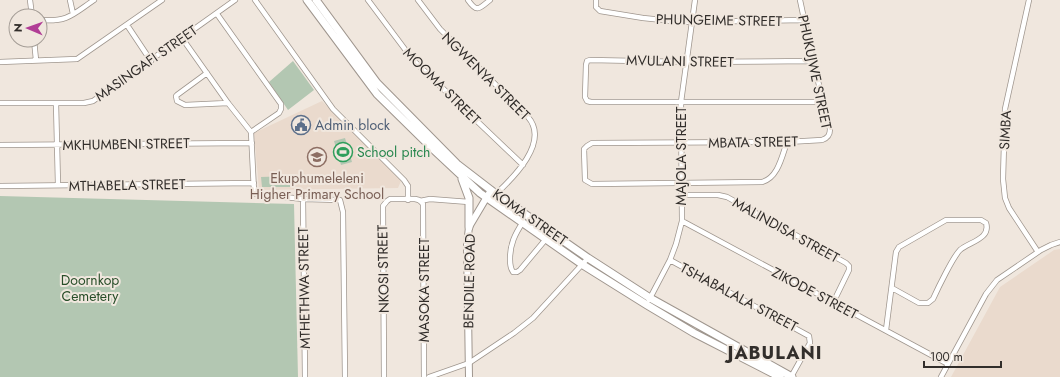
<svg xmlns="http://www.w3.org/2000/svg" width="1060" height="377" viewBox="0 0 1060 377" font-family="Jost,sans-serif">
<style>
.built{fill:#eadacd}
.green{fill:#b3c7b2}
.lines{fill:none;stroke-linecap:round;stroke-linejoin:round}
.minor-casing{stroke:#9f968e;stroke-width:6}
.tertiary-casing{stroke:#9f968e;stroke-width:8}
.secondary-casing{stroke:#9f968e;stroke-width:9}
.minor{stroke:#fff;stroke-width:4.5}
.tertiary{stroke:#fff;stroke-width:6}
.secondary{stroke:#fff;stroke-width:7}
.labels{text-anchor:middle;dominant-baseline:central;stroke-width:4;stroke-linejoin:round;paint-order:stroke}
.street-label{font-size:14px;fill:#322e2b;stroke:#f0e7de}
.service-label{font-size:14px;fill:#4e5e75;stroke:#f0e7de;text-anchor:start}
.leisure-label{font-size:14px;fill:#27864d;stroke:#f0e7de;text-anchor:start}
.education-label{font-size:14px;fill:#785e54;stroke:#f0e7de}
.park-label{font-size:14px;fill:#284e29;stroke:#f0e7de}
.district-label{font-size:18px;font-weight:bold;letter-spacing:1px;fill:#322e2b;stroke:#f0e7de}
</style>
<rect width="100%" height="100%" fill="#f0e7de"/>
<path class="built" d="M 322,101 L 401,181 L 398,188 L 259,190 L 254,133 Z
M 1060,249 L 1060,377 L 951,377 L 1000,287 L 1054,250 Z"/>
<path class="green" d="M 293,61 L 314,90 L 288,110 L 269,82 Z
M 345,138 L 352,162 L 341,165 L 334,141 Z
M 290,176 L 290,187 L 262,187 L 261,177 Z
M 0,196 L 294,204 L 298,377 L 0,377 Z"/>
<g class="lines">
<g class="minor-casing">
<path id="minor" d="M 30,0 L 32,16
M 70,0 L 73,14
M 255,0 L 333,109 L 404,180 L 408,186 L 408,200
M 368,0 L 413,60 L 523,165
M 418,0 L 440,29 L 528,117 C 550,142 513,178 496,194
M 468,0 C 477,13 479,9 490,0
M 596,0 L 596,7 L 600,11 L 643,18 L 682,22 L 804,20
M 1029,0 L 1005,109 L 1003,179 L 1005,198 L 1009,208 L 1038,252
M 217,14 L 281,104 L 281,109 L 279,113 L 251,132
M 40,20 C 68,22 72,15 94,0
M 127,25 L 151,61
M 182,38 L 228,103 L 251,132 L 254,191 L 256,194 L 303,199 L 340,200 L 343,212 L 345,377
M 34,40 L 36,60
M 813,61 L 686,62 L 590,60 L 587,61 L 586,65 L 585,97 L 587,101 L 591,102 L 823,102
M 0,62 L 77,59 L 162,0
M 207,73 L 177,95 L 176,96 L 177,101 L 185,105 L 228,103
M 0,103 L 84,103 L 93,101 L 235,0
M 56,103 L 58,185
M 787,142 C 782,156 778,178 762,182 L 592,184 L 585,180 L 584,149 L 587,146 L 592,143 L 787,142 L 822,140 C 828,138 830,135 830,129 L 813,61 L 800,0
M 0,145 L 252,143
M 0,186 L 254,183
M 681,195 L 718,195 L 727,197 L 846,263 L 849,266 L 849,270 L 833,303
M 303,199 L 305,377
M 420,201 L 430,199 L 469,202
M 682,221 L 948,364
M 523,222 C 515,234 510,244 510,259 C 510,264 510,268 513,272 L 517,272 L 520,270 L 551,233
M 670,260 L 809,336 L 810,343 L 791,377
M 649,300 L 670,260 L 676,244 L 682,221 L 681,102 L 695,0
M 886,330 L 896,252 L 899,247 L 946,220 L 981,220 L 986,223 C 991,239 969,242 960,250 C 953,257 938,288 933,299 L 928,303 L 919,303 L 892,288
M 384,377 L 383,206 L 387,201 L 390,199 L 415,199 L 419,200 L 423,204 L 424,377
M 429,377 L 469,363 L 514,333 L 533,318 L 588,258
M 941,377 L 986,294 L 997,280 L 1041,250 L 1051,245 L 1060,242"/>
</g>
<g class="tertiary-casing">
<path id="tertiary" d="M 469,377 L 467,244 L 469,227 L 491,190"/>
</g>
<g class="secondary-casing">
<path id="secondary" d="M 307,0 L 377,94 L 434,150 L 480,193 L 583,265 L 647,305 L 694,333 L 780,377
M 316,0 L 377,83 L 457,164 L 496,194 L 588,258 L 650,298 L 792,377
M 462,179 L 469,198 L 469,227"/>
</g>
<use href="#minor" class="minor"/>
<use href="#tertiary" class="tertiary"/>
<use href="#secondary" class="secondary"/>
</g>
<defs>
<g id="civic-ring" transform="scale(1)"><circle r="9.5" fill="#f0e7de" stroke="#5c6f8a" stroke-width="1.5"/><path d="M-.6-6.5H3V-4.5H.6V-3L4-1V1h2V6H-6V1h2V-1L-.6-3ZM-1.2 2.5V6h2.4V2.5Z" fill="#5c6f8a"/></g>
<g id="stadium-ring" transform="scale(1)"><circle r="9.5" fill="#f0e7de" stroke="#2e9e5b" stroke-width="1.5"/><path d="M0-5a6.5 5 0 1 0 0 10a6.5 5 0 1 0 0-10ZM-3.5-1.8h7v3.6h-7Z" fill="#2e9e5b"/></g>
<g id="school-ring" transform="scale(1)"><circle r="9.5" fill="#f0e7de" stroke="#8d6e63" stroke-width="1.5"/><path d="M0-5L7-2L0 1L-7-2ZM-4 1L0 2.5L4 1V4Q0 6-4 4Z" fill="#8d6e63"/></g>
</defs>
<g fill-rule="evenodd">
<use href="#civic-ring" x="301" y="125"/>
<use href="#stadium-ring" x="343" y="152"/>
<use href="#school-ring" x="317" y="157"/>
</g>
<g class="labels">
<g class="street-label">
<text transform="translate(719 20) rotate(1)">PHUNGEIME STREET</text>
<text transform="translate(680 61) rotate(1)">MVULANI STREET</text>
<text transform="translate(146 63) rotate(-35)">MASINGAFI STREET</text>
<text transform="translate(815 72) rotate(78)">PHUKUJWE STREET</text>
<text transform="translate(486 76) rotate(45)">NGWENYA STREET</text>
<text transform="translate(442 86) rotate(45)">MOOMA STREET</text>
<text transform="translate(1005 130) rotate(-87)">SIMBA</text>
<text transform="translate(753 142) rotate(-1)">MBATA STREET</text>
<text transform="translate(126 144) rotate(-1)">MKHUMBENI STREET</text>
<text transform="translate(681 156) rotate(-90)">MAJOLA STREET</text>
<text transform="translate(127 185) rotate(-1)">MTHABELA STREET</text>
<text transform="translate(530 217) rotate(35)">KOMA STREET</text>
<text transform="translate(786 230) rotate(29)">MALINDISA STREET</text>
<text transform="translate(383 269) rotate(-91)">NKOSI STREET</text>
<text transform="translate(469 281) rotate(-89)">BENDILE ROAD</text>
<text transform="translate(304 288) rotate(-91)">MTHETHWA STREET</text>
<text transform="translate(424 290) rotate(-90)">MASOKA STREET</text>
<text transform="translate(815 293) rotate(28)">ZIKODE STREET</text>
<text transform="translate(739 297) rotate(28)">TSHABALALA STREET</text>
</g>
<g class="service-label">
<text x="315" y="125">Admin block</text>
</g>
<g class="leisure-label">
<text x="357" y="152">School pitch</text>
</g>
<g class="education-label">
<text x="317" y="178">Ekuphumeleleni<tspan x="317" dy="16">Higher Primary School</tspan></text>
</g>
<g class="park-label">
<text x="90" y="280">Doornkop<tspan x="90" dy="16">Cemetery</tspan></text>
</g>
<g class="district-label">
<text x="775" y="353">JABULANI</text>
</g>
</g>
<g transform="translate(28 28) rotate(272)"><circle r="19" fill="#f0e7de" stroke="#a49d96"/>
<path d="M0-3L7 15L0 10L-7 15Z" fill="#b13d95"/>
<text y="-6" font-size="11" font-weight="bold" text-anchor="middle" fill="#322e2b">N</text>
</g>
<path d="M924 361v6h77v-6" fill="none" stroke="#322e2b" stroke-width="2"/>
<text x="930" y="361" font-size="12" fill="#322e2b" stroke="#f0e7de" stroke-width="3" paint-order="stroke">100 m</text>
</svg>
